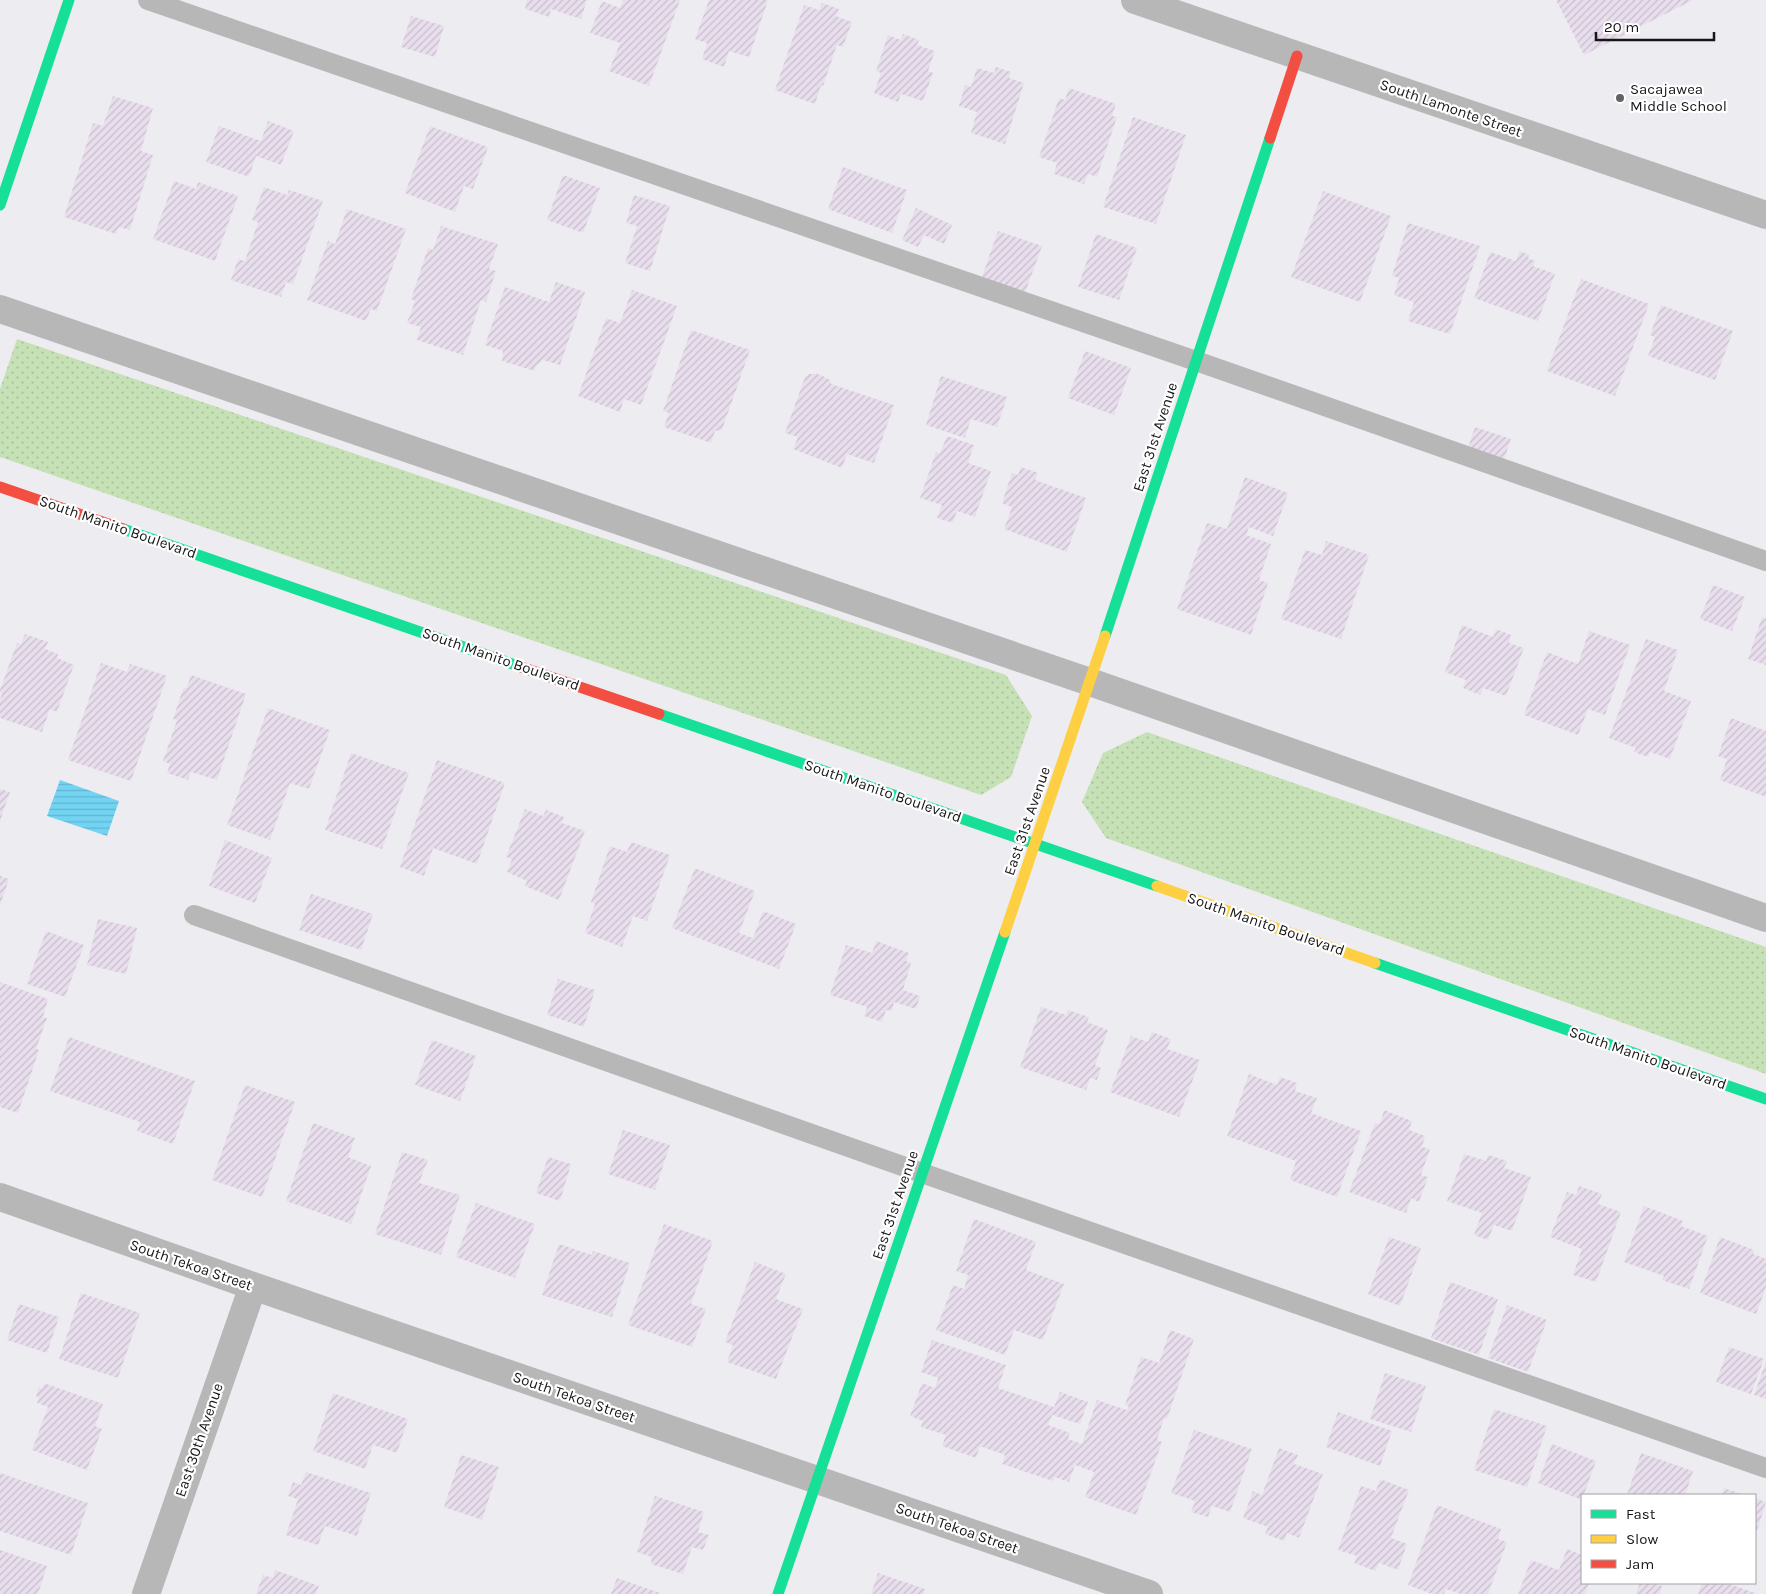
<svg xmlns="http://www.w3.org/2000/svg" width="1766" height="1594" viewBox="0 0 1766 1594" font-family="Karla,sans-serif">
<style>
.park{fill:url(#park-dots)}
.water{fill:url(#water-rules)}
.building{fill:url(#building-hatch)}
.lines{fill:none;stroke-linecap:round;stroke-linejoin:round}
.lane{stroke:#b8b7b8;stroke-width:20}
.street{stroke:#b8b7b8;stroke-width:28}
.fast{stroke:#16e098;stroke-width:11}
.slow{stroke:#ffcf43;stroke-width:11}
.jam{stroke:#f24e42;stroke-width:11}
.poi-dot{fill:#626265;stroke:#fff;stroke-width:2}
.labels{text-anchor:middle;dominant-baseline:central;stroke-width:4.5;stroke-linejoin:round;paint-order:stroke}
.poi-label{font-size:15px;fill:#171719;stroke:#fff;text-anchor:start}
.street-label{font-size:15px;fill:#171719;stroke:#fff}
</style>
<defs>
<pattern id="park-dots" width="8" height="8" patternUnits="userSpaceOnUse" patternTransform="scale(1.25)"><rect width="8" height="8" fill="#c6e1b6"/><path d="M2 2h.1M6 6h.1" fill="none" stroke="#a9c09c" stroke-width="1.8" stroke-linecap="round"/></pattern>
<pattern id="water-rules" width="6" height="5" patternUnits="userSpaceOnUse" patternTransform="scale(1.25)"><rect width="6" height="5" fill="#72d4f2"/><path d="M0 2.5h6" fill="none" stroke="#62b5cf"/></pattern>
<pattern id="building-hatch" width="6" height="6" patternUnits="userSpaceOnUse" patternTransform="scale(1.25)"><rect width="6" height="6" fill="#e9deed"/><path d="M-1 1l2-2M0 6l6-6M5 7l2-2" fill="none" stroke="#c7becb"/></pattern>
</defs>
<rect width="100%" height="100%" fill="#ededf1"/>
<path class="park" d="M 17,339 L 1006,675 L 1032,716 L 1011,777 L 981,795 L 0,457 L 0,389 Z
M 1147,732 L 1766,947 L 1766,1074 L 1106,838 L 1082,802 L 1103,753 Z"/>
<path class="water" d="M 60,780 L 119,801 L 107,836 L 47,816 Z"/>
<path class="building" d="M 527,0 L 587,0 L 581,19 L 551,9 L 549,17 L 525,9 Z
M 623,0 L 680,0 L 649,86 L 609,71 L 620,43 L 590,33 L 602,1 L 620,8 Z
M 709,0 L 768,0 L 749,57 L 729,51 L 724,67 L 702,59 L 707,43 L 695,39 Z
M 1556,0 L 1693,0 L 1584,55 Z
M 822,3 L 839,9 L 836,16 L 852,22 L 843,47 L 837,45 L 823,86 L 821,85 L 815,104 L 775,90 L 804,5 L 819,10 Z
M 411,16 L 444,26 L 435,57 L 401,47 Z
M 903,34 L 919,40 L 917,45 L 935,51 L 928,71 L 933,73 L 923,101 L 901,94 L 898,102 L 874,93 L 881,73 L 876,71 L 888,35 L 901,40 Z
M 996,67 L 1011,72 L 1009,78 L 1024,83 L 1005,144 L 971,133 L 977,112 L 959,106 L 965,85 L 971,87 L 977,68 L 994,73 Z
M 1069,88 L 1116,104 L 1112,116 L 1117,117 L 1097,177 L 1088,174 L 1084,184 L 1054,174 L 1057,163 L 1039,157 L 1059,98 L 1065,100 Z
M 113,96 L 153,108 L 141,151 L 153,155 L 130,230 L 119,227 L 116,234 L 64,217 L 93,123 L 103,126 Z
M 1133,117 L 1186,135 L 1156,224 L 1103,207 Z
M 268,121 L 294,131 L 281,165 L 256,156 L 249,177 L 206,162 L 219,126 L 261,141 Z
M 430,126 L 488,147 L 473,189 L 464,186 L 455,212 L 405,193 Z
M 843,167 L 907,190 L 892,233 L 828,209 Z
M 563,175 L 600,188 L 583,233 L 547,220 Z
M 174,181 L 196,189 L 198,182 L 238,196 L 215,261 L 153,239 Z
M 264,187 L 287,195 L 289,190 L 323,201 L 293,284 L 286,282 L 281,297 L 231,280 L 238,259 L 245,261 L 258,222 L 252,220 Z
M 1323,191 L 1391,216 L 1360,302 L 1291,277 Z
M 634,195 L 670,206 L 650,271 L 625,263 L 637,226 L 626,223 Z
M 916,208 L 952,225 L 944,244 L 924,235 L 918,247 L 902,240 Z
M 347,209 L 406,229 L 377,311 L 371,309 L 366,321 L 307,300 L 328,241 L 335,244 Z
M 1408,223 L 1480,246 L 1450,334 L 1408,321 L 1414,302 L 1394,295 L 1399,278 L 1392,276 Z
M 441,226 L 498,244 L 489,269 L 496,271 L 486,302 L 481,300 L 463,355 L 417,340 L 421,327 L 407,323 L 415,301 L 411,299 L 428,248 L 433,250 Z
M 998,231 L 1042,246 L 1025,293 L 982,277 Z
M 1096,234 L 1137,248 L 1119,300 L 1078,287 Z
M 1520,251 L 1529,255 L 1528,258 L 1535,261 L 1533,266 L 1555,274 L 1538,321 L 1474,298 L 1490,252 L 1516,261 Z
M 1581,279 L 1649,304 L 1615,396 L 1547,371 Z
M 556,282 L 585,292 L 560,365 L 543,360 L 535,367 L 535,371 L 502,361 L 503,351 L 485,345 L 505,287 L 549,302 Z
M 632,290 L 677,306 L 641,405 L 624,399 L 620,412 L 578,396 L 606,318 L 620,323 Z
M 1661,305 L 1733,331 L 1715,380 L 1648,356 L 1655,337 L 1650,335 Z
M 691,330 L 750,350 L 722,430 L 715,431 L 711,443 L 664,427 L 669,413 L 663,411 Z
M 1085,351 L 1131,368 L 1114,415 L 1068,398 Z
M 809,374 L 819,374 L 830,380 L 831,384 L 894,405 L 874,463 L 847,454 L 842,468 L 793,449 L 798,437 L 785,433 L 805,377 Z
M 941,376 L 1007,397 L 997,427 L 971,419 L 965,438 L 926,425 Z
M 1475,427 L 1511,439 L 1503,463 L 1467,451 Z
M 947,436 L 974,445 L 968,463 L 991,471 L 975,517 L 957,511 L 953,523 L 937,518 L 942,505 L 920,498 L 936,452 L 940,453 Z
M 1021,467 L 1038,473 L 1035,480 L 1086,498 L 1067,552 L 1004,529 L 1012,507 L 1002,503 L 1012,473 L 1018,475 Z
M 1245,477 L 1288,493 L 1273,536 L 1249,527 L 1246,535 L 1271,544 L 1259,580 L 1268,583 L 1251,635 L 1177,609 L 1207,523 L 1227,529 Z
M 1326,541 L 1369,555 L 1341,639 L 1281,619 L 1305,550 L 1322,555 Z
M 1713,585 L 1745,597 L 1732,631 L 1700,619 Z
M 1762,617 L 1766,618 L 1766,665 L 1748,659 Z
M 1462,625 L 1493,637 L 1496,629 L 1511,635 L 1509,643 L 1524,648 L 1506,696 L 1483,688 L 1480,695 L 1463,688 L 1466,680 L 1445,672 Z
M 1589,631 L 1630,645 L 1605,715 L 1588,709 L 1578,735 L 1524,715 L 1547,652 L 1578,664 Z
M 25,634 L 48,642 L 45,649 L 58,654 L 57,658 L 74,665 L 57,712 L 50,709 L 42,732 L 0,718 L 0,700 L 2,693 L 0,693 L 0,690 L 17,643 L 21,644 Z
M 1646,639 L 1678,650 L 1664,691 L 1691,701 L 1670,759 L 1650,752 L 1648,757 L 1634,752 L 1636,748 L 1609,738 Z
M 101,663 L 127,672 L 130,664 L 167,676 L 131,781 L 68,760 Z
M 191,675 L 246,694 L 217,780 L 191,772 L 188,780 L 167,773 L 170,764 L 163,761 L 177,720 L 173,719 L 183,689 L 187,687 Z
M 268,708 L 330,730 L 309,789 L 290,783 L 270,840 L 227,825 Z
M 1731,718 L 1766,731 L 1766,797 L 1720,780 L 1727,759 L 1718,756 Z
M 351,753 L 409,773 L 382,849 L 325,830 Z
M 437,760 L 505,783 L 477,864 L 433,848 L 424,876 L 400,867 Z
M 0,789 L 10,792 L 0,821 Z
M 525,809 L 543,816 L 546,810 L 564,817 L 562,823 L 585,831 L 559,900 L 525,886 L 527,881 L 507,872 L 512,859 L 506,857 Z
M 225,840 L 272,858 L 255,903 L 209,886 Z
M 631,842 L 670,855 L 647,921 L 633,916 L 622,947 L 585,933 L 595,904 L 591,902 L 610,846 L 627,852 Z
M 695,868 L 755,891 L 739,933 L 753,938 L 763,911 L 796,924 L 779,969 L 672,928 Z
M 0,876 L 9,879 L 0,905 Z
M 311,894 L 373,914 L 361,950 L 299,930 Z
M 98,919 L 137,928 L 126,974 L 87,965 Z
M 46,931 L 84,945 L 65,997 L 27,984 Z
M 876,941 L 909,953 L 906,961 L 911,963 L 903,990 L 920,996 L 916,1009 L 894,1002 L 892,1011 L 886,1010 L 882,1022 L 864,1016 L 867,1007 L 830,995 L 846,945 L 872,953 Z
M 558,979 L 595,990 L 584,1027 L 547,1015 Z
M 0,982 L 48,999 L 43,1017 L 47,1018 L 36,1049 L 39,1050 L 18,1113 L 0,1107 Z
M 1041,1007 L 1066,1015 L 1068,1010 L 1089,1017 L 1087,1022 L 1108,1030 L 1095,1065 L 1101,1068 L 1097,1080 L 1090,1078 L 1086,1090 L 1020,1067 Z
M 1152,1032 L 1171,1039 L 1167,1049 L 1200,1060 L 1179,1117 L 1110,1092 L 1131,1036 L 1148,1042 Z
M 69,1037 L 195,1081 L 173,1144 L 137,1131 L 140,1122 L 50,1091 Z
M 432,1040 L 476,1056 L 460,1101 L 415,1085 Z
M 1249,1074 L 1277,1085 L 1280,1077 L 1297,1083 L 1295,1091 L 1317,1098 L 1311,1113 L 1361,1131 L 1337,1197 L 1290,1180 L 1296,1161 L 1227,1136 Z
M 245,1085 L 295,1102 L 262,1197 L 212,1180 Z
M 1384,1110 L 1412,1121 L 1409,1130 L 1425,1136 L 1422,1147 L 1430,1149 L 1421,1175 L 1428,1177 L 1419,1202 L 1411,1198 L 1406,1213 L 1349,1192 L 1375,1123 L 1380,1124 Z
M 313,1123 L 355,1138 L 348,1157 L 371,1166 L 351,1224 L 286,1201 Z
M 623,1130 L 670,1145 L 655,1190 L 608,1174 Z
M 402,1152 L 428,1160 L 419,1183 L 460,1195 L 441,1255 L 375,1234 Z
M 1464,1154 L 1486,1161 L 1488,1155 L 1507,1161 L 1504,1168 L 1531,1177 L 1512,1231 L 1494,1225 L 1488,1240 L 1474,1235 L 1482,1213 L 1447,1201 Z
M 548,1157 L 571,1164 L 560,1201 L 536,1193 Z
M 1579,1186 L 1602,1194 L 1598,1204 L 1621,1212 L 1596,1282 L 1573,1275 L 1582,1249 L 1550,1237 L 1567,1192 L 1576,1195 Z
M 476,1203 L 535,1224 L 515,1278 L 456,1257 Z
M 1644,1206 L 1683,1221 L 1681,1226 L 1708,1236 L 1689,1289 L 1662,1280 L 1664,1276 L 1624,1262 Z
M 974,1219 L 1036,1242 L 1026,1270 L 1064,1284 L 1043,1340 L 1014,1330 L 1005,1355 L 936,1330 L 953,1285 L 964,1289 L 968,1275 L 956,1271 Z
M 664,1224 L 713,1241 L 691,1304 L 706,1309 L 692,1347 L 628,1325 Z
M 1389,1237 L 1421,1248 L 1400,1306 L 1368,1294 Z
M 1720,1237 L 1754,1250 L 1753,1254 L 1766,1259 L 1766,1287 L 1756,1314 L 1700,1293 Z
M 559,1244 L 592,1255 L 593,1251 L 630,1263 L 612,1317 L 542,1295 Z
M 755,1262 L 786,1274 L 776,1299 L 803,1309 L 776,1379 L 727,1362 L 733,1345 L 725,1342 Z
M 1450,1282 L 1498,1299 L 1479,1355 L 1431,1338 Z
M 81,1293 L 140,1313 L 118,1378 L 59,1359 Z
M 19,1304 L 59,1317 L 47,1353 L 7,1340 Z
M 1507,1305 L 1547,1320 L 1528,1372 L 1488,1358 Z
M 1170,1330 L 1194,1339 L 1167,1419 L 1164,1418 L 1157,1440 L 1162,1442 L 1136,1515 L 1085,1497 L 1094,1472 L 1075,1465 L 1069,1482 L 1055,1477 L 1053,1481 L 1002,1464 L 1005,1455 L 980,1446 L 976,1458 L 942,1446 L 946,1435 L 921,1427 L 923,1421 L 910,1416 L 922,1383 L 935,1388 L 938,1378 L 921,1372 L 932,1340 L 1006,1365 L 998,1388 L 1054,1407 L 1060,1392 L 1088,1402 L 1080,1424 L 1052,1415 L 1048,1425 L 1070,1433 L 1068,1439 L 1082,1444 L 1097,1400 L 1127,1410 L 1129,1406 L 1125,1405 L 1141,1357 L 1159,1363 Z
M 1729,1347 L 1764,1359 L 1751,1394 L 1716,1382 Z
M 1766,1361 L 1766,1399 L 1754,1395 Z
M 1385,1373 L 1426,1386 L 1411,1432 L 1370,1419 Z
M 44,1383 L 103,1404 L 95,1426 L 102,1429 L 87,1470 L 32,1450 L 48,1407 L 37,1403 L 39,1398 L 36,1396 L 39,1387 L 42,1389 Z
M 333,1393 L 408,1419 L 397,1453 L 373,1445 L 365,1469 L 313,1451 Z
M 1494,1409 L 1547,1426 L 1527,1487 L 1474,1470 Z
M 1338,1412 L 1392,1431 L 1380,1466 L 1326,1447 Z
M 1194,1430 L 1252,1449 L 1230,1512 L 1212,1506 L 1208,1517 L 1191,1512 L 1195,1501 L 1171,1493 Z
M 1552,1444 L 1596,1461 L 1582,1500 L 1538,1483 Z
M 1279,1448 L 1298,1455 L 1294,1464 L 1323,1474 L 1299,1538 L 1287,1533 L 1284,1541 L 1265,1534 L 1268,1527 L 1243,1518 L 1253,1491 L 1262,1495 Z
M 1641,1453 L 1693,1471 L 1685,1495 L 1627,1495 Z
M 461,1455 L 499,1467 L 482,1520 L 444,1507 Z
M 306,1472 L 371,1493 L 357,1536 L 325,1526 L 318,1545 L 286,1535 L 298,1499 L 288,1496 L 293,1482 L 301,1485 Z
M 0,1473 L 88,1503 L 71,1555 L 0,1531 Z
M 1380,1479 L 1409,1490 L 1391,1538 L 1407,1544 L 1398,1570 L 1379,1563 L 1375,1571 L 1354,1563 L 1357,1556 L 1338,1550 L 1361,1486 L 1376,1491 Z
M 1724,1488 L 1745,1495 L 1722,1495 Z
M 655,1496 L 704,1512 L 698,1532 L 709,1535 L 703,1550 L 692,1547 L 683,1574 L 651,1564 L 652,1557 L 637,1552 Z
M 1755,1498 L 1766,1502 L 1755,1537 Z
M 1437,1505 L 1501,1529 L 1498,1539 L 1507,1542 L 1488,1594 L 1461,1594 L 1446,1589 L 1444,1594 L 1432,1594 L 1408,1585 Z
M 1567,1549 L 1582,1555 L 1582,1583 L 1589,1583 L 1585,1594 L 1518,1594 L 1531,1560 L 1559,1570 Z
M 0,1550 L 47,1566 L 38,1594 L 0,1594 Z
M 275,1570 L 319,1586 L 316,1594 L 256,1594 L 263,1575 L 273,1578 Z
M 878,1573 L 925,1589 L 924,1594 L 871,1594 Z
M 617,1578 L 660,1593 L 659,1594 L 611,1594 Z
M 1640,1583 L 1652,1583 L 1662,1586 L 1660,1594 L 1636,1594 Z
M 1702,1583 L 1727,1583 L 1757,1594 L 1698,1594 Z"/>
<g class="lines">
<path class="lane" d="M 148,0 L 1196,361 L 1766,561
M 194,915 L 922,1173 L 1766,1468"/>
<path class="street" d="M 1135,0 L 1766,215
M 0,309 L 1090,682 L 1766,918
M 0,1197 L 253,1286 L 1149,1594
M 146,1594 L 253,1286"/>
<path class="fast" d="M 0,205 L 69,0
M 123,529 L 521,667
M 1105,636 L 1270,138
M 659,714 L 1157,886
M 1375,963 L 1766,1099
M 778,1594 L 1005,932"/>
<path class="slow" d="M 1157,886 L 1375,963
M 1005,932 L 1105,636"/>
<path class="jam" d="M 1270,138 L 1297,56
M 0,487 L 123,529
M 521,667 L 659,714"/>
</g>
<circle class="poi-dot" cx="1620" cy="98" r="5"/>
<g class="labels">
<g class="poi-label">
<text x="1630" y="89">Sacajawea<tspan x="1630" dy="17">Middle School</tspan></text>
</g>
<g class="street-label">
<text transform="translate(1451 108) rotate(19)">South Lamonte Street</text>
<text transform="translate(1155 437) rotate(-72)">East 31st Avenue</text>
<text transform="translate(118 527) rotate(19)">South Manito Boulevard</text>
<text transform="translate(501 659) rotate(19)">South Manito Boulevard</text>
<text transform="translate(883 791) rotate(19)">South Manito Boulevard</text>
<text transform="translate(1027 821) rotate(-71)">East 31st Avenue</text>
<text transform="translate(1266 924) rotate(19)">South Manito Boulevard</text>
<text transform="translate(1648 1058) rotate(19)">South Manito Boulevard</text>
<text transform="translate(895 1205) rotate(-71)">East 31st Avenue</text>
<text transform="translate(191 1265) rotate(19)">South Tekoa Street</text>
<text transform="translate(574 1397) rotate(19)">South Tekoa Street</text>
<text transform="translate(199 1440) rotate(-71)">East 30th Avenue</text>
<text transform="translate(957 1528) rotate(19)">South Tekoa Street</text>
</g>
</g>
<rect x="1581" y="1494" width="175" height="90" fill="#ffffff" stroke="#a2a2a3"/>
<rect x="1591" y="1510" width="25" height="8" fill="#16e098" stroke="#a2a2a3"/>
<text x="1626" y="1519" font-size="15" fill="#171719">Fast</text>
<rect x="1591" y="1535" width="25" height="8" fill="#ffcf43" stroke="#a2a2a3"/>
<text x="1626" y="1544" font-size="15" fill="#171719">Slow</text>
<rect x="1591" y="1560" width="25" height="8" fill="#f24e42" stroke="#a2a2a3"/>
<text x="1626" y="1569" font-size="15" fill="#171719">Jam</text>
<path d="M1596 32v8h118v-8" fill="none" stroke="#171719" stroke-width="2.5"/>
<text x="1604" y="32" font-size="15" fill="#171719" stroke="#ffffff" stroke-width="4" paint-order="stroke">20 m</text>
</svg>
